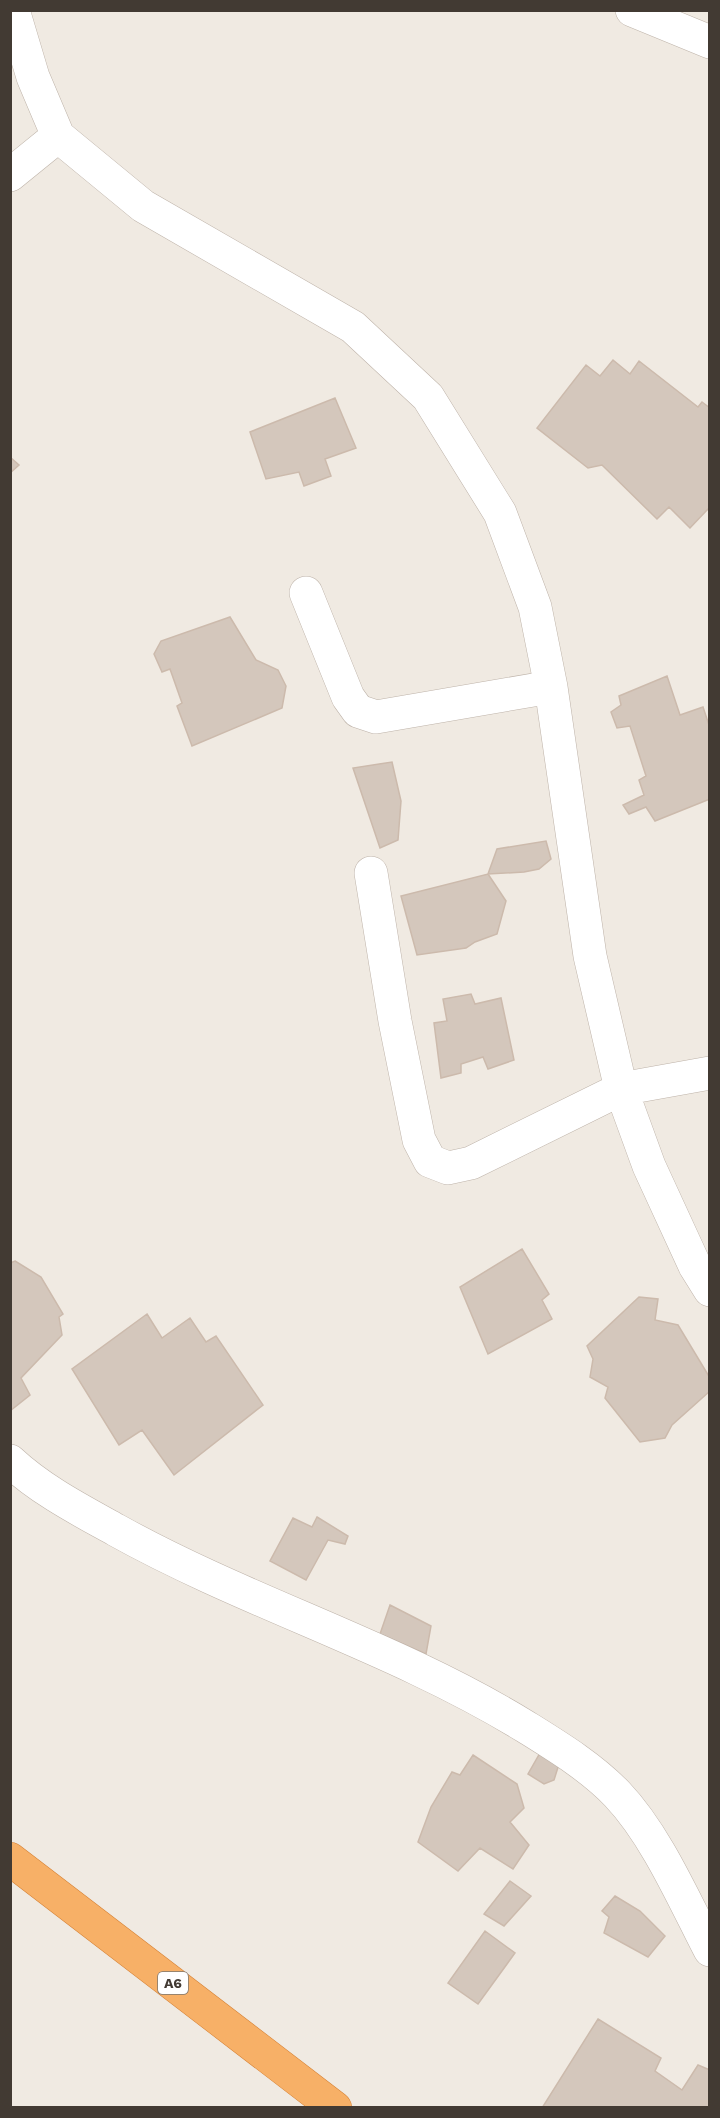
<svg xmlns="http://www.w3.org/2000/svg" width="720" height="2118" viewBox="0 0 720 2118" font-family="'Work Sans',sans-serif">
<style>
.building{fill:#d4c7bc;stroke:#ccbaac;stroke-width:1.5}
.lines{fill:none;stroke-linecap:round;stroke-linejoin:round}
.minor-casing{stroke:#beb3a9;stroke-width:34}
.highway-casing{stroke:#d58237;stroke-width:34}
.minor{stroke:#fff;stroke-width:33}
.highway{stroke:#f7b067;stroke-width:33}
.labels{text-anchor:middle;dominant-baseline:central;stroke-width:5;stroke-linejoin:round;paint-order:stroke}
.shield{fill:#fff;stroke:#7b7570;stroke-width:1.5}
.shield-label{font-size:14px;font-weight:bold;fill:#423a33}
</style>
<rect width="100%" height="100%" fill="#f0eae2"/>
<path class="building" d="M 613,360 L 630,374 L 639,361 L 698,407 L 702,402 L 710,408 L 710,511 L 708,509 L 690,528 L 669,507 L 657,519 L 602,465 L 588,468 L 537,428 L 586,365 L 600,376 Z
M 335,398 L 356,448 L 325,459 L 331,476 L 304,486 L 299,472 L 266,479 L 250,432 Z
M 10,457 L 19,465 L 10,473 Z
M 230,617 L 256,660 L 278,670 L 286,686 L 282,708 L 192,746 L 177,706 L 182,703 L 170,669 L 162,672 L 154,654 L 161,641 Z
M 667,676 L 680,715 L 703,707 L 710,728 L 710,799 L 655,821 L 646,807 L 629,814 L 623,805 L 644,795 L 639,780 L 646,776 L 630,726 L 617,728 L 611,712 L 621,705 L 619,696 Z
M 392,762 L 401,801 L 398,840 L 380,848 L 353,768 Z
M 546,841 L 551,859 L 539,869 L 524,872 L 488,874 L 497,849 Z
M 488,874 L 506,901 L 497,934 L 475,942 L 466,948 L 417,955 L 401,896 Z
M 471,994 L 475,1004 L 501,998 L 514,1060 L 488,1069 L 483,1057 L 461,1064 L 461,1073 L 441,1078 L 434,1023 L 447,1021 L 443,999 Z
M 522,1249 L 549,1294 L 542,1300 L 552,1319 L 488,1354 L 460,1287 Z
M 15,1261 L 41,1277 L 63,1314 L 59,1317 L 62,1335 L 21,1378 L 30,1395 L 10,1411 L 10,1263 Z
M 639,1297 L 658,1299 L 655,1320 L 678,1325 L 710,1378 L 710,1391 L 672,1425 L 665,1438 L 640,1442 L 605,1398 L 608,1387 L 590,1377 L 593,1359 L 587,1346 Z
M 147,1314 L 162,1338 L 190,1318 L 206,1342 L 216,1336 L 263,1405 L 174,1475 L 142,1430 L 119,1445 L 72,1369 Z
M 317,1517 L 348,1536 L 345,1544 L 328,1540 L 306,1580 L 270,1561 L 293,1518 L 312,1527 Z
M 390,1605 L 431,1626 L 426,1654 L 380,1634 Z
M 540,1753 L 560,1761 L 554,1780 L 544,1784 L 528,1774 Z
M 473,1755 L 517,1784 L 524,1808 L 510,1822 L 529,1845 L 513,1869 L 480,1848 L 458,1871 L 418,1842 L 431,1807 L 452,1772 L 460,1775 Z
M 510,1881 L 531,1896 L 504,1926 L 484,1914 Z
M 615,1896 L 640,1911 L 665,1936 L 648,1957 L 604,1933 L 609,1917 L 602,1911 Z
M 485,1931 L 515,1953 L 478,2004 L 448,1983 Z
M 598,2019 L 661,2058 L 655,2071 L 682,2090 L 698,2065 L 710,2070 L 710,2108 L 542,2108 Z"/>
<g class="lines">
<g class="minor-casing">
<path id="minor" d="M 13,10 L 33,77 L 58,136 L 143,206 L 353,327 L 428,397 L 500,513 L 535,607 L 551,687 L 590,956 L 621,1089 L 649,1166 L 695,1266 L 710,1290
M 632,10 L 710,42
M 10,175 L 58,136
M 306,593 L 348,697 L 358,711 L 376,717 L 551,687
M 371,873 L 395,1021 L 419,1140 L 430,1161 L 448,1168 L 471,1163 L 621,1089 L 710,1073
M 10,1461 C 41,1490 80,1510 116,1530 C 249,1604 396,1647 526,1727 C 558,1747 591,1767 617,1794 C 656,1835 684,1900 710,1950"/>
</g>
<g class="highway-casing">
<path id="highway" d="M 10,1859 L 335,2108"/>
</g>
<use href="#minor" class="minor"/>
<use href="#highway" class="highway"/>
</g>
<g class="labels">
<rect class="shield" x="158" y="1972" width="30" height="22" rx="4.5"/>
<g class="shield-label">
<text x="173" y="1983">A6</text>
</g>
</g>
<rect width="720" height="2118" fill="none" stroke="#423a33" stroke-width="24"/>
</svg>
